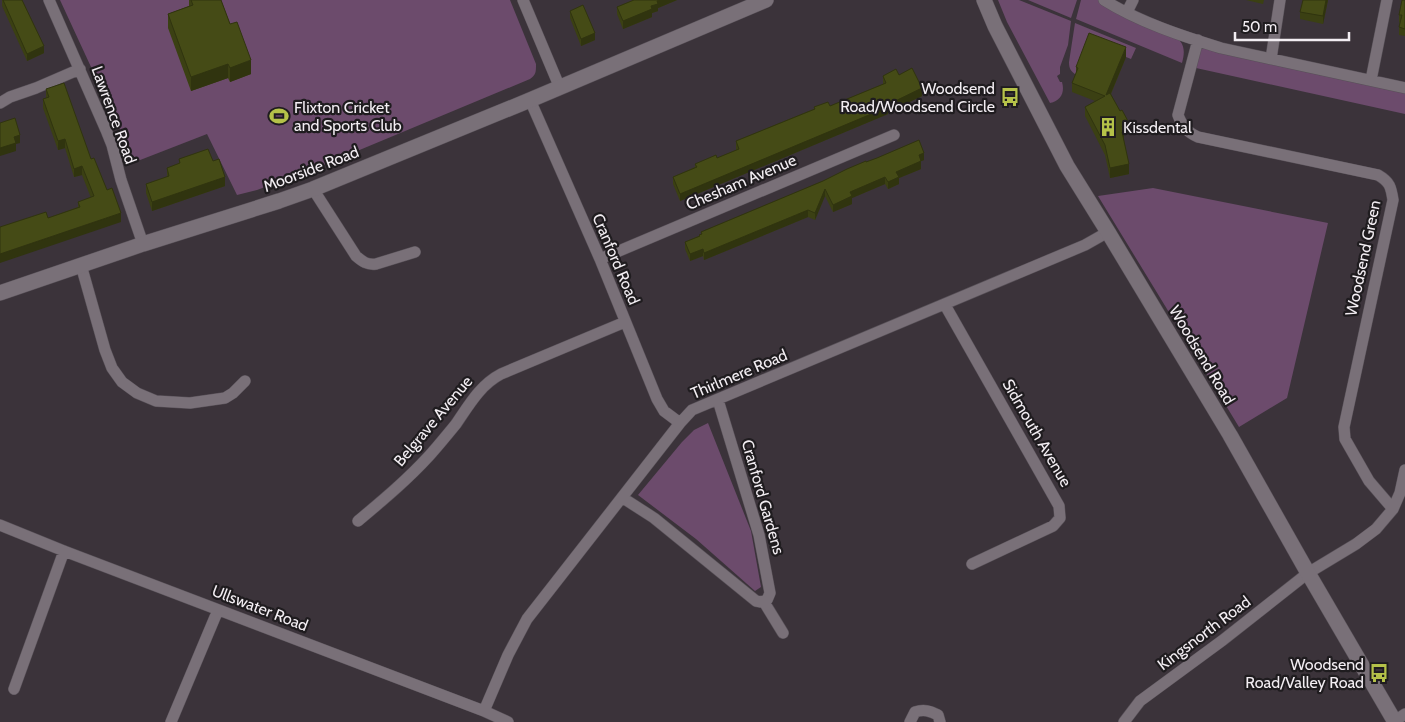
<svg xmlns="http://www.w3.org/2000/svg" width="1405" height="722" viewBox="0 0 1405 722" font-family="Cabin,sans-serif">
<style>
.green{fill:#6c4b6c}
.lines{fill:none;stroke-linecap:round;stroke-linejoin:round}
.minor-casing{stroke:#585158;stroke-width:12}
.tertiary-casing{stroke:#585158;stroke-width:16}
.minor{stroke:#797078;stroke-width:11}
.tertiary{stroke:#797078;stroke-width:15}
.wall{fill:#3b4013}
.shaded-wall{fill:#30340f}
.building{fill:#454b16;stroke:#30340f}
.labels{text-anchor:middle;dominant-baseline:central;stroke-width:4.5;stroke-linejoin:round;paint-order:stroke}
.poi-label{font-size:16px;fill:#f3eef3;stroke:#1f1c1f;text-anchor:end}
.street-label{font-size:16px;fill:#f3eef3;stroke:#1f1c1f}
</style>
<rect width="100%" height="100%" fill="#3b333a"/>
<path class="green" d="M 60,0 L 510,0 L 536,64 C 536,72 536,75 530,79 L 314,169 L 257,190 L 237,195 L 207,134 L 135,162 Z
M 998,0 L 1019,0 L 1071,21 L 1068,45 L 1060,67 L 1060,74 L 1057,76 L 1060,82 L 1062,82 C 1065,92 1061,101 1050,103 L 1007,22 Z
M 1028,0 L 1077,0 L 1071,18 Z
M 1081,0 L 1100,0 L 1176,37 C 1185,44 1185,52 1182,63 L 1076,19 Z
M 1075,23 L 1136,48 L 1131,59 L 1126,57 L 1076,75 C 1071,71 1069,69 1069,62 Z
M 1201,46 L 1405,92 L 1405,114 L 1196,68 Z
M 1153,188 L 1328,223 L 1287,398 L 1239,427 L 1098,196 Z
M 708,423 L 751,531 L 761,587 L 755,591 L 696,539 L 638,495 L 682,442 L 694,430 Z"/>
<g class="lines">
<g class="minor-casing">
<path id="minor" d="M 49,0 L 106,130 L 112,145 L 121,180 L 143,244
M 523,0 L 560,88
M 1104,0 C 1139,22 1182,36 1221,48 L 1405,88
M 1127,12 L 1133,0
M 1198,40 L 1178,115 C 1182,126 1187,132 1198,137 L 1378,175 C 1390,182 1391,187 1393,200 L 1344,427 L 1345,439 L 1369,481 L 1393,509
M 1271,59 L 1280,0
M 1371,80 L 1387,0
M 530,100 L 600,259 L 657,399 L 664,411 L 680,423
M 0,103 L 10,97 L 36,88 L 80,69
M 313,189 L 356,256 C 363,262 367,265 376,264 L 415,252
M 600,259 L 894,135
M 81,265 L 105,350 L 112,368 L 122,382 L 137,393 L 156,401 L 190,403 L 225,398 L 233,393 L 245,381
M 945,305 L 1059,506 L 1060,518 L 1053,526 L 972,564
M 623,498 L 654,518 L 756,601 L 761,602 L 767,600 L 770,593 L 759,535 L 718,400
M 358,521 C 383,500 407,480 429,456 C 438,446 447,435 456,424 C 469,405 480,385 501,374 L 625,322
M 0,525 L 64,551 L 484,711 L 508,722
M 764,602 L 783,633
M 14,689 L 64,551
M 484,711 L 508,655 L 527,619 L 680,423 L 692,410 L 1085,245 L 1108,232
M 1395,721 L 1405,714
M 171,722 L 218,610
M 910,722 L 915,712 C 924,709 930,711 938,715 L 940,722
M 1124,722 L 1140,701 L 1223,640 L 1308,573 L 1356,544 L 1376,529 L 1393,509 L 1400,493 L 1405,470"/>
</g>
<g class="tertiary-casing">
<path id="tertiary" d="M 984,0 L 995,26 L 1067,166 L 1108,232 L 1230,435 L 1308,573 L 1395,722
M 0,293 L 143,244 L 279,201 L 313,189 L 530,100 L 766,0"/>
</g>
<use href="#minor" class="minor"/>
<use href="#tertiary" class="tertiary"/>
</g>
<path class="wall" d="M 2,0 L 22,0 L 44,53 L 27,61 L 2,6 Z
M 189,0 L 221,0 L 230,24 L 251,74 L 230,82 L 228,78 L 191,91 L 168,28 L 168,14 L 189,6 Z
M 634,0 L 677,0 L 658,8 L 658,11 L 652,13 L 652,17 L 623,29 L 617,14 L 617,7 Z
M 1246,0 L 1264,0 L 1263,4 Z
M 1328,0 L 1323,24 L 1300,19 L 1300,12 Z
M 1405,0 L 1405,36 L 1399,35 L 1399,27 L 1400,23 L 1399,22 L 1399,15 Z
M 570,11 L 595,40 L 581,46 L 570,18 Z
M 1126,57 L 1111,94 L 1129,132 L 1124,135 L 1124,140 L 1129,174 L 1110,178 L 1105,155 L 1085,116 L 1085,107 L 1095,101 L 1072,92 L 1072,83 L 1076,75 L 1076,67 Z
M 899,75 L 922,96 L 888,112 L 888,114 L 680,201 L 673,184 L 673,177 L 695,167 L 695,164 L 717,158 L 736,150 L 736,141 L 814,109 L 814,107 L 830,106 L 883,84 L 883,76 Z
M 46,89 L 91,159 L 107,190 L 121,222 L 48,218 L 78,207 L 78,202 L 91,198 L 82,175 L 74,177 L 65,148 L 58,150 L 43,108 L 43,99 L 46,98 Z
M 179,159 L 213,161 L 225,186 L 152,211 L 146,193 L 146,184 L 167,177 L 167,168 L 179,164 Z
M 924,160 L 921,161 L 921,169 L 899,178 L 899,184 L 888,189 L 885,184 L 852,198 L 852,204 L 833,212 L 825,196 L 815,220 L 808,217 L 704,260 L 703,256 L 690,261 L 685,249 L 685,242 L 699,236 L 701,234 L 701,232 L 823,181 L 866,162 Z"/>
<path class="shaded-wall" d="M 659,0 L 677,0 L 658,8 L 658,11 L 652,13 L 652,17 L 623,29 L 623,21 L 651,6 Z
M 1326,0 L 1328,0 L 1323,24 L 1323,16 Z
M 595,33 L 595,40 L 581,46 L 581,39 Z
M 44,46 L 44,53 L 27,61 L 27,54 Z
M 1126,47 L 1126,57 L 1106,105 L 1106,95 Z
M 251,60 L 251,74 L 230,82 L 230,68 Z
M 228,64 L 228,78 L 191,91 L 191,77 Z
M 922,88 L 922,96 L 888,112 L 888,114 L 680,201 L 680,194 L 887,105 Z
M 1129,123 L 1129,132 L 1124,135 L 1124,140 L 1122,141 L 1122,126 Z
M 20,135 L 20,143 L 16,144 L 16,151 L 0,156 L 0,148 L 14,137 Z
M 65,139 L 65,148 L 58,150 L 58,141 Z
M 924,153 L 924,160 L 919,162 L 919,155 Z
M 921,161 L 921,169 L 899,178 L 899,184 L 888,189 L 888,182 L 896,172 Z
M 1129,164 L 1129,174 L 1110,178 L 1110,168 Z
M 82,166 L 82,175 L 74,177 L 74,169 Z
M 225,177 L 225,186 L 152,211 L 152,202 Z
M 885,177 L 885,184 L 852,198 L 852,204 L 833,212 L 833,205 L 850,192 Z
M 825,189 L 825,196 L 815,220 L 815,213 Z
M 808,210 L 808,217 L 704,260 L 704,253 Z
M 121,213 L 121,222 L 0,263 L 0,254 Z
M 703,249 L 703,256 L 690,261 L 690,254 Z"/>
<path class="building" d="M 3,0 L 22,0 L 44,46 L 27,54 Z
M 191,0 L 221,0 L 230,24 L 237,22 L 251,60 L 230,68 L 228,64 L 191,77 L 168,14 L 193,5 Z
M 634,0 L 659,0 L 657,1 L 658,4 L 651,6 L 652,9 L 623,21 L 617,7 Z
M 1303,0 L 1326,0 L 1323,16 L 1300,12 Z
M 1402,0 L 1405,0 L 1405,29 L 1399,27 L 1402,15 L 1399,15 Z
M 583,5 L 595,33 L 581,39 L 570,11 Z
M 1089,33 L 1126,47 L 1106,95 L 1110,93 L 1120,111 L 1122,110 L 1129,123 L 1122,126 L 1124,131 L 1122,132 L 1129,164 L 1110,168 L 1105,145 L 1085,107 L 1105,96 L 1072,83 L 1078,68 L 1076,67 Z
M 912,68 L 922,88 L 887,105 L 888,107 L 680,194 L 673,177 L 697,167 L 695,164 L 716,155 L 717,158 L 739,149 L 736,141 L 815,109 L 814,107 L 828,102 L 830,106 L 886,83 L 883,76 L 896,69 L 899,75 Z
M 64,83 L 91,159 L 94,158 L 107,190 L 112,188 L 121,213 L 0,254 L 0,227 L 46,212 L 48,218 L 80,207 L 78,202 L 94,196 L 82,166 L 74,169 L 65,139 L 58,141 L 43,99 L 49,97 L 46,89 Z
M 15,118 L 20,135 L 14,137 L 16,143 L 0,148 L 0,123 Z
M 919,140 L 924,153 L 919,155 L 921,161 L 896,172 L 899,177 L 888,182 L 885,177 L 850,192 L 852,196 L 833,205 L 825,189 L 815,213 L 808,210 L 704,253 L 703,249 L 690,254 L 685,242 L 700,236 L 699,235 L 702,234 L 701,232 L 823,181 L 847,169 L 866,161 L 866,162 L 877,158 Z
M 208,149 L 213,161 L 219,159 L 225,177 L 152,202 L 146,184 L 169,176 L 167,168 L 180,163 L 179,159 Z"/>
<defs>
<g id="bus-bare" transform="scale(1.5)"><path d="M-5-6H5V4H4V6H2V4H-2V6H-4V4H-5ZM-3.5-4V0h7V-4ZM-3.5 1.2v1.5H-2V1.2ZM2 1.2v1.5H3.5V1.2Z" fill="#b5c249" stroke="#1f1c1f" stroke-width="2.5" paint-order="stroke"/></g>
<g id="stadium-bare" transform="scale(1.5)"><path d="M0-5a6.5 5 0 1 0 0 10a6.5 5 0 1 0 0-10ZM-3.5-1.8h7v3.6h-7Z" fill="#b5c249" stroke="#1f1c1f" stroke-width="2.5" paint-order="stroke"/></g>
<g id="building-bare" transform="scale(1.5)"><path d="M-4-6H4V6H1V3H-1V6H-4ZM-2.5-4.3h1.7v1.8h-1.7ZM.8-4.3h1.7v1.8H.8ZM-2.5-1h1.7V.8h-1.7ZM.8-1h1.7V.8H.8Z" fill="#b5c249" stroke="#1f1c1f" stroke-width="2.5" paint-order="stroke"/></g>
</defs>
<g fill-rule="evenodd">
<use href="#bus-bare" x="1010" y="97"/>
<use href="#stadium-bare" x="279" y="116"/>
<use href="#building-bare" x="1108" y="127"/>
<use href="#bus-bare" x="1379" y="673"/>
</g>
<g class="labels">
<g class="poi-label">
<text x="995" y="88">Woodsend<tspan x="995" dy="18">Road/Woodsend Circle</tspan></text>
<text x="294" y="107" text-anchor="start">Flixton Cricket<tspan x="294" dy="18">and Sports Club</tspan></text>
<text x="1123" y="127" text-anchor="start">Kissdental</text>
<text x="1364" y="664">Woodsend<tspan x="1364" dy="18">Road/Valley Road</tspan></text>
</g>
<g class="street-label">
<text transform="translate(114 115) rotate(70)">Lawrence Road</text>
<text transform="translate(311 169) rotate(-21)">Moorside Road</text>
<text transform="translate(741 182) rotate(-23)">Chesham Avenue</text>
<text transform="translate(1363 258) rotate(-78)">Woodsend Green</text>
<text transform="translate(616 259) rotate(67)">Cranford Road</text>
<text transform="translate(1202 355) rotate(59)">Woodsend Road</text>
<text transform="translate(739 374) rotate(-23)">Thirlmere Road</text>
<text transform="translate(433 421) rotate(-50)">Belgrave Avenue</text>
<text transform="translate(1037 433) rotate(60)">Sidmouth Avenue</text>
<text transform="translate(763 497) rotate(74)">Cranford Gardens</text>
<text transform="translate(260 608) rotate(21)">Ullswater Road</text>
<text transform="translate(1204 633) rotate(-37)">Kingsnorth Road</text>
</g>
</g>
<path d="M1235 32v8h114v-8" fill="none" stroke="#f3eef3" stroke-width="2.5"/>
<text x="1242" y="32" font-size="15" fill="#f3eef3" stroke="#1f1c1f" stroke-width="4" paint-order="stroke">50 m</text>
</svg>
